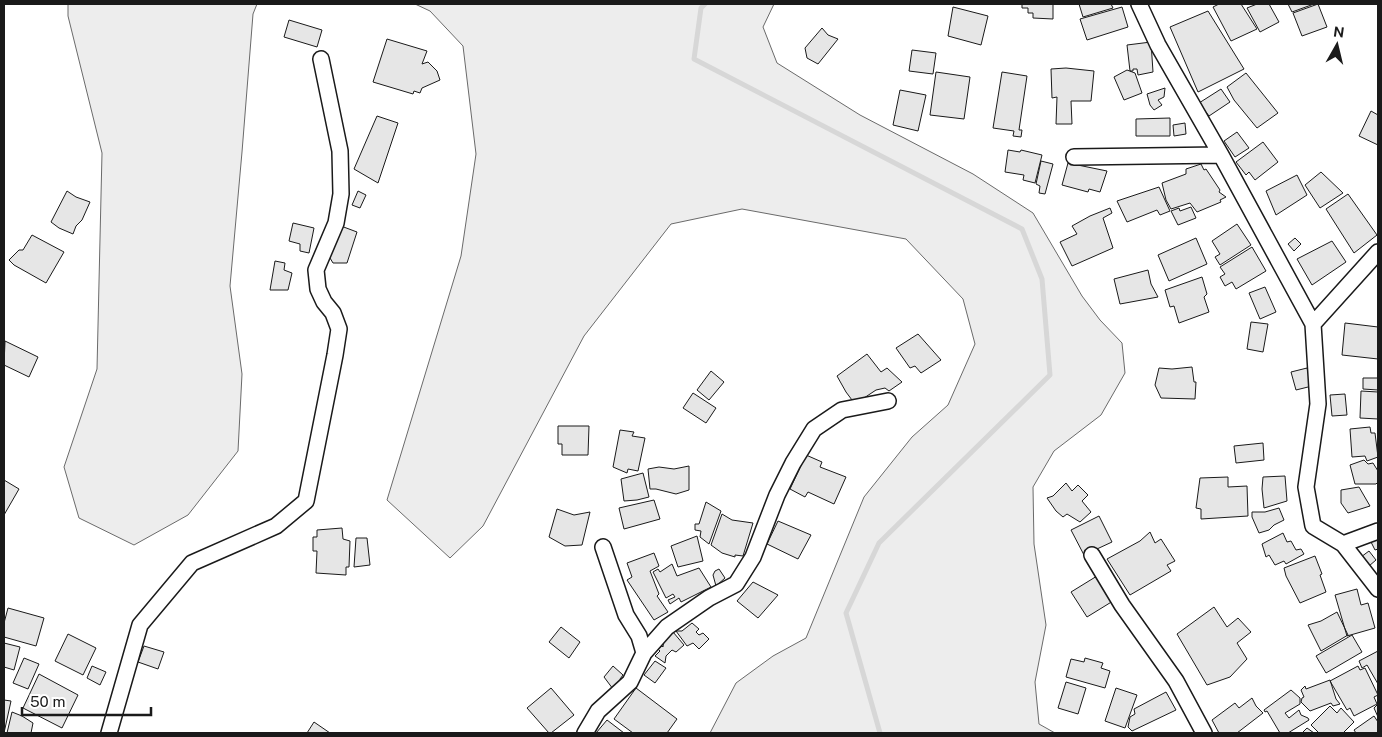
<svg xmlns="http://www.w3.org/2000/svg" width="1382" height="737" viewBox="0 0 1382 737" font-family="'Public Sans',sans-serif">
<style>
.green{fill:#ededed;stroke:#6a6a6a}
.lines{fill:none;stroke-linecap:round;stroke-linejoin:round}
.stream{stroke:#d7d7d7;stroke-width:5}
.building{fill:#e6e6e6;stroke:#1a1a1a}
.minor-casing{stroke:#1a1a1a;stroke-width:18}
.minor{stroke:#fff;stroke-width:15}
</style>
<rect width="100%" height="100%" fill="#fff"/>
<path class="green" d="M 68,4 L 257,4 L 253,14 L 242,152 L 230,286 L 242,374 L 238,451 L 188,515 L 134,545 L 79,518 L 64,467 L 97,369 L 102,153 L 68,16 Z
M 415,4 L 774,4 L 763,27 L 777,63 L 860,115 L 973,174 L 1033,213 L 1082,296 L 1100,320 L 1122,343 L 1125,373 L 1101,415 L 1054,451 L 1033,487 L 1034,544 L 1046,625 L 1035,682 L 1039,724 L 1055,733 L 710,733 L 736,683 L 773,656 L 806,638 L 864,497 L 912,437 L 948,405 L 975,344 L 963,299 L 906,239 L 742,209 L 671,224 L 584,336 L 483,526 L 450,558 L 387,500 L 461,256 L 476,154 L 463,46 L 430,11 Z"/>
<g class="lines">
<path class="stream" d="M 705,4 L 701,8 L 694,59 L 1022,229 L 1042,279 L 1050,375 L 879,543 L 846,613 L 880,733"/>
</g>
<path class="building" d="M 1022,4 L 1053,4 L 1053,19 L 1033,18 L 1033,13 L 1028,13 L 1028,8 L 1022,8 Z
M 1079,4 L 1111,4 L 1113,8 L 1083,17 Z
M 1219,4 L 1241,4 L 1257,29 L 1231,41 L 1213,7 Z
M 1257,4 L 1269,4 L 1279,22 L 1260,32 L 1247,8 Z
M 1288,4 L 1314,4 L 1292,12 Z
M 1318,4 L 1327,27 L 1302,36 L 1293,13 Z
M 953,7 L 988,16 L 981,45 L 948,36 Z
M 1122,7 L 1128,27 L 1087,40 L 1080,19 Z
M 1208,11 L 1244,69 L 1198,92 L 1170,27 Z
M 289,20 L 322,30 L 317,47 L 284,37 Z
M 822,28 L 828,35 L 838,39 L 818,64 L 807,58 L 805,48 Z
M 387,39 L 427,51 L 422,64 L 428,62 L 437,71 L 440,80 L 422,88 L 420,93 L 414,91 L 413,94 L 373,82 Z
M 1151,42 L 1153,72 L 1138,75 L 1137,69 L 1133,69 L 1133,71 L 1130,71 L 1127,45 Z
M 912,50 L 936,53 L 933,74 L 909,71 Z
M 1066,68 L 1094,71 L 1091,101 L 1071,101 L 1072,124 L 1056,124 L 1057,97 L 1052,98 L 1051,69 Z
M 1127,70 L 1135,73 L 1142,93 L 1124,100 L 1114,77 Z
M 936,72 L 970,77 L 964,119 L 930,115 Z
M 1002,72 L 1027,76 L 1019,130 L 1022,130 L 1021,137 L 1013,136 L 1014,131 L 993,128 Z
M 1246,73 L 1278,113 L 1257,128 L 1234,100 L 1227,87 Z
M 1165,88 L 1164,97 L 1158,100 L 1162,105 L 1154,110 L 1150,105 L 1147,94 Z
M 1221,89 L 1230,102 L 1209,116 L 1199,103 Z
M 900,90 L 926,95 L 918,131 L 893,125 Z
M 1371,111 L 1378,115 L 1378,145 L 1359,136 Z
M 377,116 L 398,123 L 378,183 L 354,169 Z
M 1170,118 L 1170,136 L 1136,136 L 1136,119 Z
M 1185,123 L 1186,134 L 1174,136 L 1173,125 Z
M 1237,132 L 1249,148 L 1235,157 L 1224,141 Z
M 1263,142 L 1278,162 L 1255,180 L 1249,172 L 1246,175 L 1236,162 Z
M 1008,150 L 1020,152 L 1021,150 L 1042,155 L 1035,183 L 1023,180 L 1024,175 L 1005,172 Z
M 1041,161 L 1053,164 L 1045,194 L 1039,193 L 1040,186 L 1036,184 Z
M 1068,163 L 1107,171 L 1100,192 L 1089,189 L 1088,192 L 1062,185 Z
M 1201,164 L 1204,170 L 1206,169 L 1220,190 L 1219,192 L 1226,197 L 1220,200 L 1221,202 L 1197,212 L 1190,203 L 1171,209 L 1166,200 L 1162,183 L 1186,174 L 1186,169 Z
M 1321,172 L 1343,193 L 1320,208 L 1305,185 Z
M 1297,175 L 1307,195 L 1276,215 L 1266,191 Z
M 1159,187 L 1170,211 L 1160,215 L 1157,210 L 1127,222 L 1117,201 Z
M 67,191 L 76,197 L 90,202 L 82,220 L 76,226 L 73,234 L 59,228 L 51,222 Z
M 358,191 L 366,195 L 360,208 L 352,205 Z
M 1348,194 L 1377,235 L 1354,253 L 1326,209 Z
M 1191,207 L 1196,218 L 1178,225 L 1171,211 L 1179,208 L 1180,211 Z
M 1110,208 L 1112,213 L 1103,218 L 1113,248 L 1072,266 L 1060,242 L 1077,234 L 1072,226 L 1090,216 Z
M 293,223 L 314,228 L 309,253 L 300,251 L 300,244 L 289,241 Z
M 1237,224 L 1251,245 L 1220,265 L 1215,257 L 1220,254 L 1212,241 Z
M 341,226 L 357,232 L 347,263 L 333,263 L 327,253 Z
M 32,235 L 64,252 L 46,283 L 14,265 L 9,260 L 19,250 L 23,250 Z
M 1196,238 L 1207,264 L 1169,281 L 1158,255 Z
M 1295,238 L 1301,244 L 1294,251 L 1288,244 Z
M 1332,241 L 1346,262 L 1312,285 L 1297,259 Z
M 1252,247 L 1266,271 L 1236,289 L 1232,282 L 1225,286 L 1220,277 L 1225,274 L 1220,267 Z
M 275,261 L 285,263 L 284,270 L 292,273 L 288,290 L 270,290 Z
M 1148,270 L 1151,284 L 1158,297 L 1120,304 L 1114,279 Z
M 1202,277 L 1207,294 L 1204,297 L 1209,312 L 1179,323 L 1174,306 L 1170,307 L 1165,290 Z
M 1265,287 L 1276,312 L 1260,319 L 1249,293 Z
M 1251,322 L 1268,324 L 1263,352 L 1247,349 Z
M 1345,323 L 1378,327 L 1378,359 L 1342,355 Z
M 918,334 L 941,360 L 921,373 L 915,366 L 910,368 L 896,348 Z
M 5,341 L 38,357 L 29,377 L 4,365 Z
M 867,354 L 881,372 L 887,368 L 902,382 L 889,391 L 885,388 L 876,390 L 855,404 L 846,392 L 837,376 Z
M 1192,367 L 1194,382 L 1196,382 L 1195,399 L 1161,398 L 1155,385 L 1159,368 L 1172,369 Z
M 1307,368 L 1312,386 L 1296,390 L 1291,372 Z
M 711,371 L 724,382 L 709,400 L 697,390 Z
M 1363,378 L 1378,378 L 1378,390 L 1363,389 Z
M 1361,391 L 1378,392 L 1378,419 L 1360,418 Z
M 693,393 L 716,408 L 706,423 L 683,408 Z
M 1345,394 L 1347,415 L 1332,416 L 1330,395 Z
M 558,426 L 589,426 L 588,455 L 562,455 L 562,444 L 558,444 Z
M 1370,427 L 1371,433 L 1375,433 L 1378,457 L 1367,461 L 1365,456 L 1352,457 L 1350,429 Z
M 620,430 L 634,432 L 632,436 L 645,438 L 638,471 L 628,469 L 627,473 L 613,467 Z
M 1263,443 L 1264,460 L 1236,463 L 1234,446 Z
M 806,455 L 822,462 L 820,467 L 846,477 L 834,504 L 808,492 L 805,497 L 790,489 Z
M 1364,460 L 1368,464 L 1373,463 L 1378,471 L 1378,482 L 1376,484 L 1355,484 L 1350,465 Z
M 689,466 L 689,490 L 676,494 L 656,489 L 650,489 L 648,469 L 659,467 L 674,469 Z
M 643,473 L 649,497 L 637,500 L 624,501 L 621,479 Z
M 1285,476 L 1287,501 L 1264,508 L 1262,489 L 1263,477 Z
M 1228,477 L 1228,487 L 1247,486 L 1248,516 L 1201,519 L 1201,509 L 1196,508 L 1200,478 Z
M 4,480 L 19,489 L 4,515 Z
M 1066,483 L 1072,491 L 1078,485 L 1088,495 L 1082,501 L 1091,512 L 1080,522 L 1067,514 L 1063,517 L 1056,511 L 1047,498 L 1053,496 Z
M 1359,487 L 1370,506 L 1348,513 L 1341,503 L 1341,490 Z
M 654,500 L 660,519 L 624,529 L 619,508 Z
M 706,502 L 721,511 L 709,544 L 700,537 L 701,531 L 695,530 L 695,524 L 699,524 Z
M 1279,508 L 1284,520 L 1274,525 L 1269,530 L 1259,533 L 1252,517 L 1252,512 L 1265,512 Z
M 557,509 L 574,515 L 590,512 L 582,545 L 565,546 L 549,537 Z
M 722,514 L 732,520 L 753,523 L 743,556 L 735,555 L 735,557 L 722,553 L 711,545 Z
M 1099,516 L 1112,542 L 1084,555 L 1071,530 Z
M 778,521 L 811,535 L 798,559 L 767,544 Z
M 342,528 L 343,539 L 350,541 L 349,567 L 346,567 L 346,575 L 316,573 L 317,551 L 313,551 L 313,537 L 317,537 L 317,530 Z
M 1150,532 L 1155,543 L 1161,539 L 1175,561 L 1167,565 L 1171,571 L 1130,595 L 1107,559 L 1140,541 Z
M 1283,533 L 1287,542 L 1291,541 L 1296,550 L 1301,549 L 1304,554 L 1286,564 L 1284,561 L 1275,565 L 1269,555 L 1266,557 L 1262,544 Z
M 697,536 L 703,561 L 678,567 L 671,546 Z
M 356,538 L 367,538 L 370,565 L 354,567 Z
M 1378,539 L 1378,549 L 1375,550 L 1371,542 Z
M 1369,551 L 1376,560 L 1369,566 L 1361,557 Z
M 654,553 L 659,566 L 650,571 L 659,594 L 657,596 L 668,612 L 654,620 L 627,580 L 632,577 L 627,563 Z
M 1315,556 L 1322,574 L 1320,575 L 1326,592 L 1300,603 L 1286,576 L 1284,568 Z
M 672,564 L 677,576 L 699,568 L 711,587 L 681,602 L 679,598 L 670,604 L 668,600 L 675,597 L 673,594 L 666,598 L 653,572 L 658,569 L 660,572 Z
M 719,569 L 725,578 L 716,586 L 713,575 L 715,571 Z
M 1097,576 L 1113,601 L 1087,617 L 1071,592 Z
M 753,582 L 778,595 L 758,618 L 737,601 Z
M 1357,589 L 1361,605 L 1368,603 L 1375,628 L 1347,636 L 1335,595 Z
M 1214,607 L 1227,627 L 1238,618 L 1251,632 L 1237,643 L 1247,659 L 1230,677 L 1207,685 L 1177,634 Z
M 8,608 L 44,618 L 36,646 L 4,637 L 4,623 Z
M 1337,612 L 1348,635 L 1321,651 L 1308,625 L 1321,621 Z
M 692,623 L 699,629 L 696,632 L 699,635 L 703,633 L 709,639 L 699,649 L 693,643 L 687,646 L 676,631 L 682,631 Z
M 561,627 L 580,642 L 569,658 L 549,642 Z
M 673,632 L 684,645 L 676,652 L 672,650 L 666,656 L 665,663 L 655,656 L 660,651 L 658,649 L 662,646 L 663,647 L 664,637 Z
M 68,634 L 96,648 L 83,675 L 55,661 Z
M 1352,635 L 1362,652 L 1326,673 L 1316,656 Z
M 4,643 L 20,647 L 14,670 L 4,667 Z
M 144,646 L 164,652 L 158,669 L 138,662 Z
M 1378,651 L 1378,684 L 1367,665 L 1362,668 L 1359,661 Z
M 24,658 L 39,664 L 28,689 L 13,683 Z
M 1085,658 L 1103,663 L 1101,668 L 1110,671 L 1105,688 L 1066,677 L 1071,659 L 1084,662 Z
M 655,661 L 666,668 L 655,683 L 644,675 Z
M 92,666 L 106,672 L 100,685 L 87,678 Z
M 613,666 L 623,675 L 620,679 L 622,684 L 613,689 L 604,677 Z
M 1358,666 L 1360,670 L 1365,668 L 1378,695 L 1374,697 L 1377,704 L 1354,716 L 1350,708 L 1347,710 L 1330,681 Z
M 39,674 L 78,695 L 62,728 L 23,708 Z
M 1330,680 L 1336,699 L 1340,704 L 1333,706 L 1331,703 L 1310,711 L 1301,702 L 1302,698 L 1304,697 L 1301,690 L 1305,686 L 1306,689 Z
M 1066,682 L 1086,688 L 1078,714 L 1058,708 Z
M 551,688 L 574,715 L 551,733 L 549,733 L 527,708 Z
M 636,688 L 677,719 L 667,733 L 633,733 L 614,719 Z
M 1116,688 L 1137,695 L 1125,728 L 1105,721 Z
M 1291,690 L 1300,698 L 1300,704 L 1285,713 L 1289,718 L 1299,710 L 1301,715 L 1308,718 L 1309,720 L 1288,733 L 1280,733 L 1267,711 L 1265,712 L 1264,710 Z
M 1166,692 L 1176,710 L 1132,731 L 1128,727 L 1130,717 L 1135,714 L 1134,709 Z
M 1252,698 L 1256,706 L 1263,713 L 1237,733 L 1219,733 L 1212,720 L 1235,703 L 1239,708 Z
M 4,700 L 11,701 L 4,733 Z
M 1378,704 L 1378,717 L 1374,708 Z
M 1330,706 L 1337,713 L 1341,708 L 1354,722 L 1343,733 L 1319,733 L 1311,725 Z
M 12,712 L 22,716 L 33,723 L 31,733 L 7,733 Z
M 1374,716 L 1378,722 L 1378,733 L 1356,733 L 1354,730 Z
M 607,720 L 624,733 L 596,733 Z
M 314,722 L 330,733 L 307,733 Z
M 1307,728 L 1314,733 L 1302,733 Z"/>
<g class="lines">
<g class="minor-casing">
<path id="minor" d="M 1139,4 L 1158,45 L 1221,155 L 1313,324 L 1318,404 L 1306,487 L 1313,526 L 1343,544 L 1378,589
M 1074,157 L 1221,155
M 1313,324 L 1378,252
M 1343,544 L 1378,531
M 1092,555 L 1122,605 L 1176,681 L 1204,733
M 644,653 L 667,627 L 709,598 L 736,584 L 753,557 L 777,495 L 793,463 L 814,429 L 842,410 L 888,401
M 109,733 L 140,625 L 192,563 L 276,526 L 306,501 L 335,355 L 339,329 L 333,313 L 324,302 L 318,289 L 316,270 L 336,223 L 341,194 L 340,151 L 321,59
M 585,733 L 598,711 L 630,682 L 644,653 L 639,636 L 626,615 L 603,547"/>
</g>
<use href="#minor" class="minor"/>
</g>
<rect width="1382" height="737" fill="none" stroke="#1a1a1a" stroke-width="10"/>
<g transform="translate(1337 45) rotate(8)" stroke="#ffffff" stroke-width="4" paint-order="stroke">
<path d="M0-4L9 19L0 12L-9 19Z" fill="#1a1a1a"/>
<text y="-8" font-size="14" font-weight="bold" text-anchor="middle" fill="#1a1a1a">N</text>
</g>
<path d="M22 707v8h129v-8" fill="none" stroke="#1a1a1a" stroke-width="2.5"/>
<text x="30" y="707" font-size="15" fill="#1a1a1a" stroke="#ffffff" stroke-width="4" paint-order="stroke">50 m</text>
</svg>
